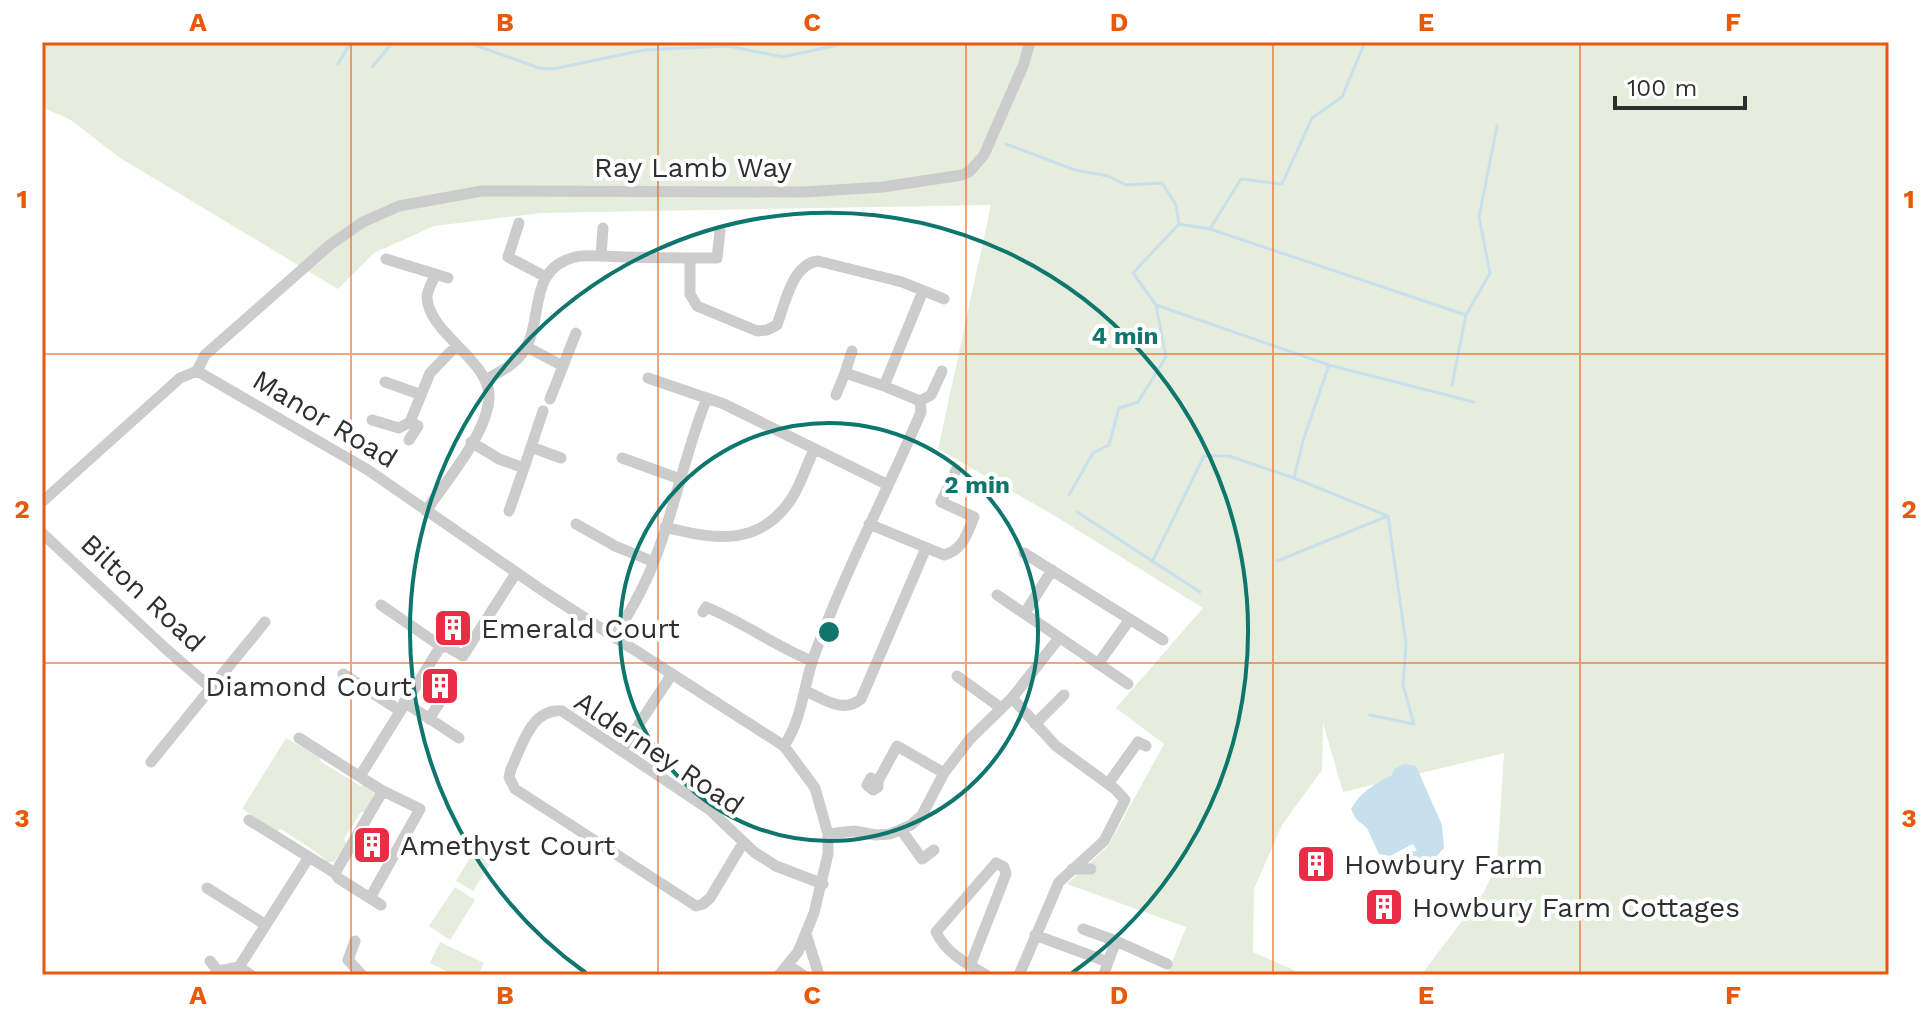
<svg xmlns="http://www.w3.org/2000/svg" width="1931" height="1017" viewBox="0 0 1931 1017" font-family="'Work Sans',sans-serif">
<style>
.green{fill:#e6eddd}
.water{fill:#c8e0ed}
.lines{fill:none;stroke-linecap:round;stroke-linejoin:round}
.stream{stroke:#c8e0ed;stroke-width:3}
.minor{stroke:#ccc;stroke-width:11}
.grid{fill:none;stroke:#e8590c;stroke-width:2;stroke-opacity:0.55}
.ring{fill:none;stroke:#0f766e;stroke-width:4}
.labels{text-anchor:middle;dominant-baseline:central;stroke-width:8;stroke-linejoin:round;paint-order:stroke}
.street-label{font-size:28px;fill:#2f2f2f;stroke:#fff}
.poi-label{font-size:28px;fill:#2f2f2f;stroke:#fff;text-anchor:start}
.centre{fill:#0f766e;stroke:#fff;stroke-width:4}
.ring-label{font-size:24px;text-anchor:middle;font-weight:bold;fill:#0f766e;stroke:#fff;stroke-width:8;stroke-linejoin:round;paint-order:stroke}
.neatline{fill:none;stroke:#e8590c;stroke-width:3}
.grid-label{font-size:26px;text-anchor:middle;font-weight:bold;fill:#e8590c}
</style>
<rect width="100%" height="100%" fill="#fff"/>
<path class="green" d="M 42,42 L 1889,42 L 1889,975 L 1421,975 L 1484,892 L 1497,863 L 1504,753 L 1343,792 L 1323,723 L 1322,770 L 1282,825 L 1254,889 L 1253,952 L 1305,975 L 1167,975 L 1186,927 L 1067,884 L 1108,846 L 1164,744 L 1116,708 L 1203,608 L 1050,513 L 938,449 L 991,205 L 541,213 L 434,226 L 374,253 L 338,289 L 120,158 L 71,120 L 42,107 Z
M 286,738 L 320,757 L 321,762 L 361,786 L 367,784 L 375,792 L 366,812 L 361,812 L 344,839 L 346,844 L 334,862 L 327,862 L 319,854 L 281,829 L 277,831 L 242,809 Z
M 475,849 L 493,859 L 473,891 L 456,881 Z
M 455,887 L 475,900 L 450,940 L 429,926 Z
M 440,942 L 484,963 L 478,975 L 454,975 L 430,963 Z"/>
<path class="water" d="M 1404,764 L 1416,766 L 1442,825 L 1444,848 C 1430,864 1420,871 1398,866 L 1397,858 L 1407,852 L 1417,851 L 1413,844 L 1390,856 L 1379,854 L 1367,828 L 1356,819 L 1351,809 C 1361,791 1375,784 1392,775 L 1394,769 Z"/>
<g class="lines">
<path class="stream" d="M 466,42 L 539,68 L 553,69 L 644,50 L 728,46 L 783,57 L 852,42
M 338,64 L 351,42
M 372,67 L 393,42
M 1006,144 L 1075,170 L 1108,176 L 1126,185 L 1162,183 L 1176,205 L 1179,224 L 1133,273 L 1156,305 L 1166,357 L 1138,402 L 1119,408 L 1109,445 L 1093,453 L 1069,495
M 1179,224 L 1210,229 L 1466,315
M 1210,229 L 1241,179 L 1282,184 L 1312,118 L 1342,97 L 1365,42
M 1156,305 L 1329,365 L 1474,402
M 1452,385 L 1466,315 L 1490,273 L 1479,217 L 1497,126
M 1294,478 L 1303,441 L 1329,365
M 1077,512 L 1200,592
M 1277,561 L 1388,516
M 1152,562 L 1204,456 L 1229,456 L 1294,478 L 1388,516 L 1406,644 L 1403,685 L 1414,724 L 1370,715"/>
<path class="minor" d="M 519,223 L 508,257 L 546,277
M 601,256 L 603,228
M 690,258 L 690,294 L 697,306 L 757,331 L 767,330 L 777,325 C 785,304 792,264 818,261 L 902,282 L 944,299
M 386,259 L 448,278
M 527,347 L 561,365
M 197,371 L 368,470 L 546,593 L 784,746 L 815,788 L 828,834 L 828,854 L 814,913 L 798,952 L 779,975
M 845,373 L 852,351
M 648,378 L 724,404 L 888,485
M 487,379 C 502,371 517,363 525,349 C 544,318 527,269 575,257 C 590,254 609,257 625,257 C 656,258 686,258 717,258 L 720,231
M 385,382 L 419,394
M 836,395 L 845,373 L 884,386
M 550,399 L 576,333
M 920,401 L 884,386 L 923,291
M 372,420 L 399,428 L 410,422
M 409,440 L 418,426 L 410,422 L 430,373 L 457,345
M 471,442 L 499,459 L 524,468 L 509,511
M 531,447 L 561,458
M 622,458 L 680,479
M 524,468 L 543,411
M 42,502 L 180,378 L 197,371 L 205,355 L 331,244 L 363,222 L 399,206 L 482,191 L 803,192 L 883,187 L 962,175 L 970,171 L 984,155 L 1023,66 L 1030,42
M 426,511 C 446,481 486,435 489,399 C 492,361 428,334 427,297 C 427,290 433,281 436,274
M 576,524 L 615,546 L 654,562
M 869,524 L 944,555 C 963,550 967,534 974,517 L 941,502 L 956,470
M 665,527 C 712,539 757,548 790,501 C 800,487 806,466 814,450
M 42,533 L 166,649 L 211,688 L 265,622
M 1024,553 L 1163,640
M 997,595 L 1128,684
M 381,605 L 442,647
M 703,612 L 706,607 C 743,622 775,646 812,661
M 1025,613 L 1052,570
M 615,636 C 629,613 643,590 653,564 C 675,510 685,452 707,398
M 1098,664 L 1130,619
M 343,674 L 399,710
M 957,676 L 1001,708
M 806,691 C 824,699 843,714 861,699 L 926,548
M 1012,698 L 1056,746 L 1115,789 L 1125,800 L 1104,841 L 1059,882 L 1019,975
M 404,702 L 459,738
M 429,719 L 443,697
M 1035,724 L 1064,695
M 299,738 L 381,790 L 420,809 L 370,898
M 784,746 C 802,719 803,689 813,659 C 843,574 886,495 921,412 L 920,401 L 931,395 L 942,371
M 622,750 L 672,674
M 151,762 L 211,688
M 360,776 L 439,649 L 446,646 L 463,656 L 516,573
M 878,781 L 871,778 L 867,785 L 873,790 L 878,787 L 878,781 L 897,746 L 944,773
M 1108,784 L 1138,742 L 1146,746
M 249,820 L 309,857
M 902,831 L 922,859 L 934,850
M 828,834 L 854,831 L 876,835 L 890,834 L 911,825 L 922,815 L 944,773 L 970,739 L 1012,698 L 1059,638
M 743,843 L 710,898 L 703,904 L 696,906 L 515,789 L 509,777 L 511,769 C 522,746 531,708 562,711 L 710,810 L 754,852 L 776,866 L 823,884
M 1072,869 L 1091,869
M 335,873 L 338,878 L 381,905
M 207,888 L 266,925
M 1083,929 L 1116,941
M 806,934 L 819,975
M 1035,935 L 1108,962 L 1104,975
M 355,941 L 348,960 L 362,975
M 210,961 L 218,971
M 1108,962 L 1116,941 L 1167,964
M 788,965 L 803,975
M 970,966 L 1006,874 L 1004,867 L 996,863 L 936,932 C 946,953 967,964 986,975
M 214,975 L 218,971 L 239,967
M 251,975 L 239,967 L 309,857 L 335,873 L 381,794 L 381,790"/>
</g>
<path class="grid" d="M 351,42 L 351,975M 658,42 L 658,975M 966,42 L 966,975M 1273,42 L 1273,975M 1580,42 L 1580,975M 42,354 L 1889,354M 42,663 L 1889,663"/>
<g class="ring">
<circle cx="829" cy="632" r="209"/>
<path d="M586 973A419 419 0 1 1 1072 973"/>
</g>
<defs>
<g id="building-square" transform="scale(2)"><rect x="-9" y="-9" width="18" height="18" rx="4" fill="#ea2d44" stroke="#fff"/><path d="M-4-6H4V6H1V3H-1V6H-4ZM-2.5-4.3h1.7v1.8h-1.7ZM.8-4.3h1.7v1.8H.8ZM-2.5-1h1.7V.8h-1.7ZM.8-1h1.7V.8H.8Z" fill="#fff"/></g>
</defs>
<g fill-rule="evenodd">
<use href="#building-square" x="453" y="628"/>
<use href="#building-square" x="440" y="686"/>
<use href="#building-square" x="372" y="845"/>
<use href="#building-square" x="1316" y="864"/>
<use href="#building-square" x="1384" y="907"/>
</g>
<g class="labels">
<g class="street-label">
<text x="693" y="167">Ray Lamb Way</text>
<text transform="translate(325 419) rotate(31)">Manor Road</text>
<text transform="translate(143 593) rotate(43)">Bilton Road</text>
<text transform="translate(659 753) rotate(34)">Alderney Road</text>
</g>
<g class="poi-label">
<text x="481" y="628">Emerald Court</text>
<text x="412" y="686" text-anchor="end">Diamond Court</text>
<text x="400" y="845">Amethyst Court</text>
<text x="1344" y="864">Howbury Farm</text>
<text x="1412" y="907">Howbury Farm Cottages</text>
</g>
</g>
<circle cx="829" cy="632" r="12" class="centre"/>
<g class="ring-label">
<text x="1125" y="344">4 min</text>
<text x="977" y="493">2 min</text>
</g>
<rect width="1931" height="1017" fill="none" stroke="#ffffff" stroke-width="88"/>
<path d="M1615 96v12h130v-12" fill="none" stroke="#2f2f2f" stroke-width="4"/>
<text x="1627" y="96" font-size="24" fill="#2f2f2f" stroke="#ffffff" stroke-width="6" paint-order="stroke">100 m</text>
<rect x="44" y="44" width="1843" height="929" class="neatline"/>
<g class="grid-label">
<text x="198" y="31">A</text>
<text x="505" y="31">B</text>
<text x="812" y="31">C</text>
<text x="1119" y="31">D</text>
<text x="1426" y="31">E</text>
<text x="1733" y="31">F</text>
<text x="22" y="208">1</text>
<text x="1909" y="208">1</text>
<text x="22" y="518">2</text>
<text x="1909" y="518">2</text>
<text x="22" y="827">3</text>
<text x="1909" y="827">3</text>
<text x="198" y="1004">A</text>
<text x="505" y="1004">B</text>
<text x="812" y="1004">C</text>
<text x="1119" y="1004">D</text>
<text x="1426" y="1004">E</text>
<text x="1733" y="1004">F</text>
</g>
</svg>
